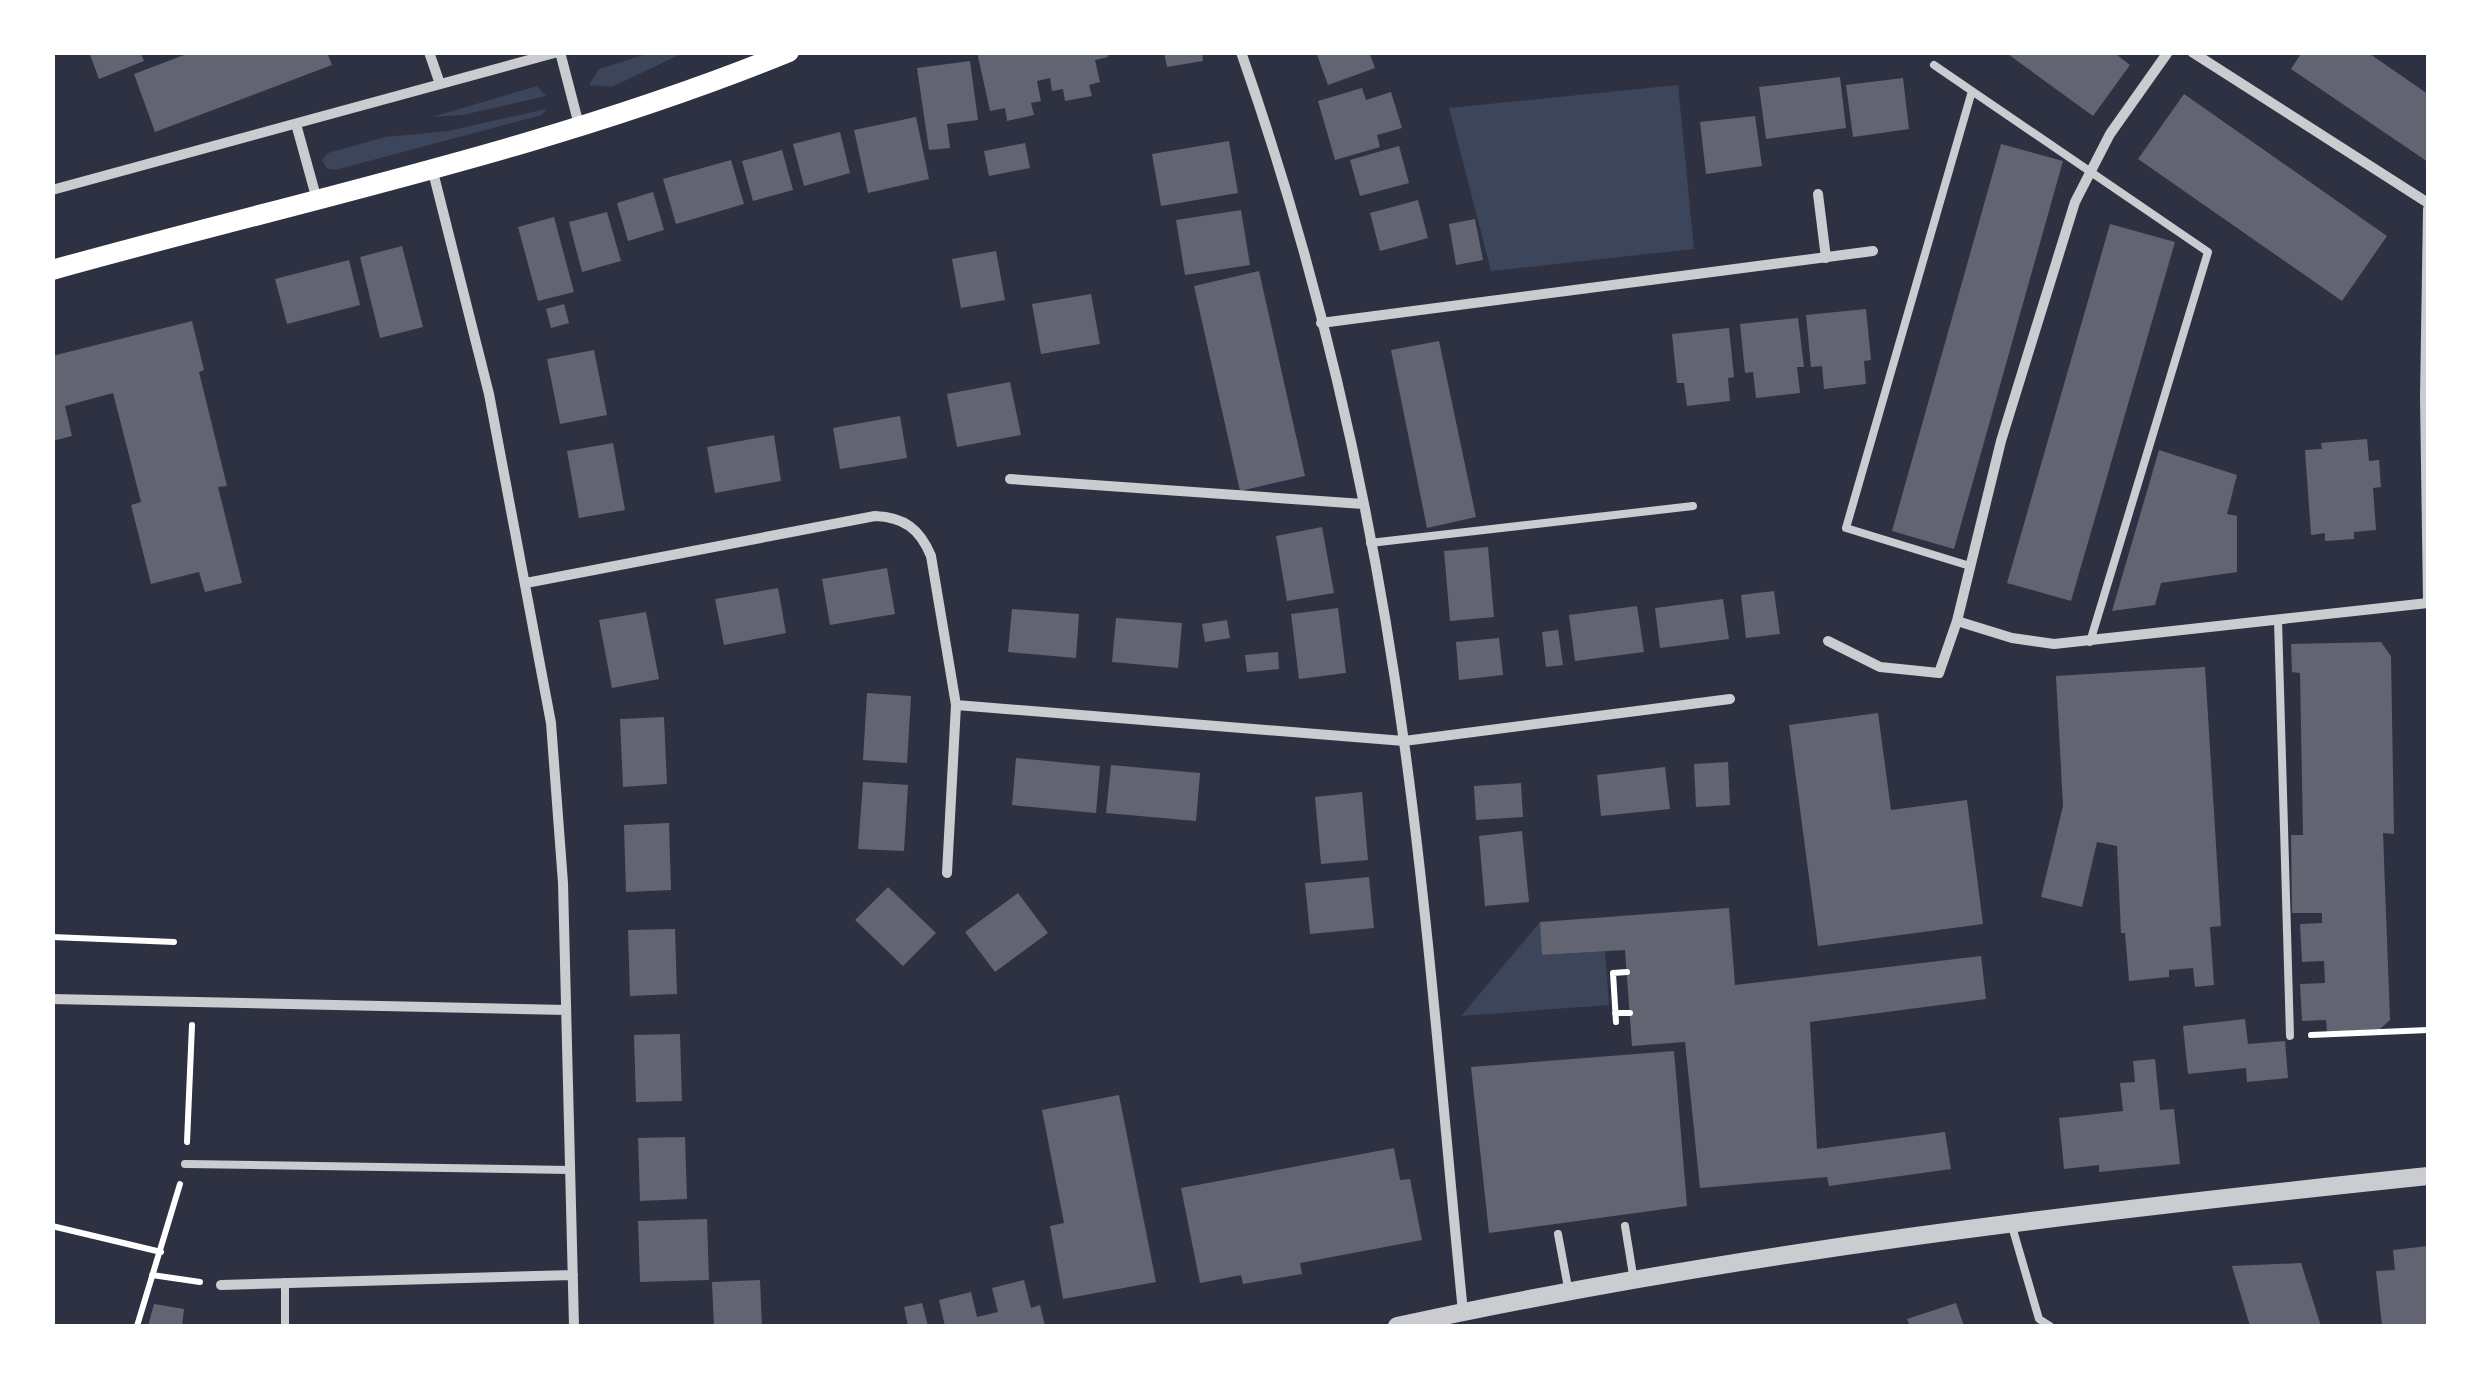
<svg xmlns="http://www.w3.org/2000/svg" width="2481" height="1379" viewBox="0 0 2481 1379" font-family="Montserrat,sans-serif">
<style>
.green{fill:#3c4559}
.building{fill:#626471}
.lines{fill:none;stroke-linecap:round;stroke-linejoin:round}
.path{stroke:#fff;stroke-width:6}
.service{stroke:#caccd0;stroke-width:8}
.minor{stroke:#caccd0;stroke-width:10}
.tertiary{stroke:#caccd0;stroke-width:18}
.secondary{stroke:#fff;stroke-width:20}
</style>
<rect width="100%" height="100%" fill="#2d3142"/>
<path class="green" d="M 653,52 L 683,53 L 612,87 L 589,85 L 599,69 Z
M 1678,85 L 1694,249 L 1491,271 L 1449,108 Z
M 537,86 L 546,96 L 463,115 L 432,117 Z
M 546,109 L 542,115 L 335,170 L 327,169 L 322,160 L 328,153 L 385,137 L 448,131 Z
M 1540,922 L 1543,955 L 1605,951 L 1609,1005 L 1461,1016 Z"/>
<path class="building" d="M 89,52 L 140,52 L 144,61 L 99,79 Z
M 192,52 L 327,52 L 332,65 L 155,132 L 134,74 Z
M 977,52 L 1107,52 L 1108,57 L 1095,60 L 1100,82 L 1089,85 L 1092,96 L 1065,101 L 1063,89 L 1052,91 L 1050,78 L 1037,81 L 1041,101 L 1031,103 L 1034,115 L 1007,121 L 1005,108 L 990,111 Z
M 1164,52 L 1202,52 L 1203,61 L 1167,67 Z
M 1316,52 L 1369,52 L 1375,68 L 1328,85 Z
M 2005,52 L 2113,52 L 2130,65 L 2093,116 Z
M 2302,52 L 2367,52 L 2428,94 L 2428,162 L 2291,69 Z
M 970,61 L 978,120 L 947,124 L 950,148 L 929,150 L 917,68 Z
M 1840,77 L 1846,128 L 1766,139 L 1759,87 Z
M 1903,78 L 1909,129 L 1853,137 L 1846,85 Z
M 1362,88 L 1366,100 L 1391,92 L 1402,128 L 1377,135 L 1380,147 L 1335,160 L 1318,101 Z
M 2184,94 L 2387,236 L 2342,301 L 2138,159 Z
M 1755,116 L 1762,166 L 1706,174 L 1700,122 Z
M 916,117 L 929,179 L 868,193 L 854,130 Z
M 840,132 L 850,173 L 804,186 L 793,144 Z
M 1229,141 L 1238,193 L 1161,206 L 1152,154 Z
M 1025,143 L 1030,168 L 989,176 L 984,151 Z
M 2001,144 L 2063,161 L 1954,549 L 1892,531 Z
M 1399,146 L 1409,183 L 1360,196 L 1350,160 Z
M 782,150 L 793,190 L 753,201 L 742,161 Z
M 731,160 L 744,204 L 676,224 L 663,179 Z
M 653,192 L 664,230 L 628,241 L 617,203 Z
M 1418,200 L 1428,238 L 1380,251 L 1370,213 Z
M 1241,210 L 1250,265 L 1185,275 L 1176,220 Z
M 607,212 L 621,261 L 582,272 L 569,222 Z
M 554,217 L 574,292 L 538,301 L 518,227 Z
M 1475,219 L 1483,260 L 1456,265 L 1449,224 Z
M 2110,224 L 2175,242 L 2071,601 L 2007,583 Z
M 402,246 L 423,327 L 380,338 L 360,257 Z
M 996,251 L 1005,300 L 961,308 L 952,259 Z
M 349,260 L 360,305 L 287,324 L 275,279 Z
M 1259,271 L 1305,476 L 1240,491 L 1194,286 Z
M 1091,294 L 1100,344 L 1041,354 L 1032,304 Z
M 564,304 L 569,323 L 551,328 L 546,309 Z
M 1866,309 L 1871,360 L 1864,361 L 1866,384 L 1824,389 L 1822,366 L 1811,367 L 1806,315 Z
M 1798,318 L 1804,367 L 1797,367 L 1800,393 L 1756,398 L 1753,372 L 1745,373 L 1740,324 Z
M 192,321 L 204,370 L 199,372 L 227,486 L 218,487 L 242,583 L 205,592 L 199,572 L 151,584 L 131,505 L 141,502 L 113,393 L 65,406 L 72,436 L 52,441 L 52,356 Z
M 1729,328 L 1734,377 L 1728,378 L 1730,401 L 1687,406 L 1684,383 L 1677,383 L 1672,334 Z
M 1439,341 L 1476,517 L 1427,528 L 1391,350 Z
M 594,350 L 607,415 L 560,424 L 547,359 Z
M 1010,382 L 1021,435 L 957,447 L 947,394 Z
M 900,416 L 907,458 L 840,469 L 833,428 Z
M 774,435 L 781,481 L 715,493 L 707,447 Z
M 2367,439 L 2369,461 L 2379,460 L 2381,487 L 2373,488 L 2376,530 L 2354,532 L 2354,539 L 2325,541 L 2325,533 L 2311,535 L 2305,450 L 2322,449 L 2321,443 Z
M 613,443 L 625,510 L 579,518 L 567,451 Z
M 2159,450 L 2237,475 L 2227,514 L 2237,516 L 2237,572 L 2161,583 L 2155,605 L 2112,611 Z
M 1322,527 L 1334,593 L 1287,601 L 1276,536 Z
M 1488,547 L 1494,617 L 1450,621 L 1444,551 Z
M 887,568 L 895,614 L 830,625 L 822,579 Z
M 778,588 L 786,633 L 724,645 L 715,599 Z
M 1774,591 L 1780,634 L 1746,638 L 1741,595 Z
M 1723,599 L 1729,639 L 1660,648 L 1655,608 Z
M 1637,606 L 1644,652 L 1575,661 L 1569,615 Z
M 1338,608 L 1346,673 L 1299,679 L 1291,614 Z
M 1012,609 L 1079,614 L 1076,658 L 1008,652 Z
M 646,612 L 659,679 L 612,688 L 599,620 Z
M 1116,618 L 1182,623 L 1178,668 L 1112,662 Z
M 1227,620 L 1230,638 L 1205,642 L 1202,624 Z
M 1558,630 L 1563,665 L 1546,667 L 1542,632 Z
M 1499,638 L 1503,675 L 1459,680 L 1456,642 Z
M 2381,642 L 2391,656 L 2394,834 L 2383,833 L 2390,1020 L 2380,1029 L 2327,1032 L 2326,1020 L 2302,1021 L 2300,984 L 2325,983 L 2324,961 L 2302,962 L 2300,924 L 2322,923 L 2322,913 L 2292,913 L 2291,835 L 2303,835 L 2300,673 L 2292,672 L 2291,644 Z
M 1278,652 L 1279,669 L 1247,672 L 1245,655 Z
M 2205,667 L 2221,926 L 2210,927 L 2214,985 L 2195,987 L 2193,968 L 2169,970 L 2169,977 L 2129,981 L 2125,933 L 2121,933 L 2117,846 L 2097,842 L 2082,907 L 2041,897 L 2063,806 L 2056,676 Z
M 867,693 L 911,696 L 907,763 L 863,760 Z
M 1878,713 L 1891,810 L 1967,800 L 1983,924 L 1818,946 L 1789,725 Z
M 664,717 L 667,784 L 623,787 L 620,719 Z
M 1016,758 L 1100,766 L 1096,813 L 1012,805 Z
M 1728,762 L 1730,805 L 1696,807 L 1694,764 Z
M 1111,765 L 1200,773 L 1196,821 L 1106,813 Z
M 1665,767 L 1670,809 L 1601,816 L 1597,775 Z
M 863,782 L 908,785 L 904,851 L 858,849 Z
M 1521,783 L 1523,817 L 1476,820 L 1474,786 Z
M 1362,792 L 1368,860 L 1321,864 L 1315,797 Z
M 669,823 L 671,890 L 626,892 L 624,825 Z
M 1522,831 L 1529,902 L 1485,906 L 1479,836 Z
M 1369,877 L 1374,928 L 1310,934 L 1305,883 Z
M 888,887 L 936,933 L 903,966 L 855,920 Z
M 1018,893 L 1048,933 L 995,972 L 965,932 Z
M 1729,908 L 1735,985 L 1981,956 L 1986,999 L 1810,1022 L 1817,1149 L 1945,1132 L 1951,1169 L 1829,1186 L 1827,1177 L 1700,1188 L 1685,1042 L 1632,1046 L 1625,950 L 1542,955 L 1540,922 Z
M 675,929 L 677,994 L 630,996 L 628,930 Z
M 2245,1019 L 2248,1044 L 2285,1041 L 2288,1078 L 2247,1082 L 2246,1068 L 2188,1074 L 2183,1026 Z
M 680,1034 L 682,1101 L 636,1102 L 634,1035 Z
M 1674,1051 L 1687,1206 L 1489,1233 L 1471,1067 Z
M 2155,1059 L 2160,1110 L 2174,1109 L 2180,1164 L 2099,1172 L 2099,1165 L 2064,1169 L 2059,1118 L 2123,1111 L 2120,1083 L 2135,1082 L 2133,1061 Z
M 1119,1095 L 1156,1282 L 1063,1299 L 1050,1226 L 1064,1223 L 1042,1110 Z
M 685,1137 L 687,1199 L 640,1201 L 638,1138 Z
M 1394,1148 L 1400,1180 L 1410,1179 L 1422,1240 L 1300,1263 L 1302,1274 L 1243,1284 L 1241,1275 L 1200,1283 L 1181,1188 Z
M 707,1219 L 709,1280 L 640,1282 L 638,1221 Z
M 2428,1246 L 2428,1326 L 2382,1326 L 2376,1271 L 2395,1270 L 2393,1250 Z
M 2301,1263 L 2321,1326 L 2250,1326 L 2232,1266 Z
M 760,1280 L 762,1326 L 714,1326 L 712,1282 Z
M 1024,1280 L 1031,1308 L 1040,1305 L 1045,1326 L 945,1326 L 939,1300 L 971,1292 L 977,1317 L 998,1312 L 992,1288 Z
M 922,1303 L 928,1326 L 908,1326 L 904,1307 Z
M 1956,1303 L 1964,1326 L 1910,1326 L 1907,1319 Z
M 154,1304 L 184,1309 L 182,1326 L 148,1326 Z"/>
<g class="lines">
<path class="path" d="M 52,937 L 174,942
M 1615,1013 L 1630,1013
M 1616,1022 L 1613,973 L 1627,972
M 2311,1035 L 2428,1030
M 187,1142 L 192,1025
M 52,1226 L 161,1252
M 152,1275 L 200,1282
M 137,1326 L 180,1184"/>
<path class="service" d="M 1934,65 L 1972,91
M 1370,543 L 1693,506
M 1970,566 L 1846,528 L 1972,91 L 2208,252 L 2090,642
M 2278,620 L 2290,1036
M 185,1164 L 571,1170
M 2011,1223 L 2039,1319 L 2050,1326
M 1625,1226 L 1634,1281
M 1558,1234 L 1569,1293
M 285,1326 L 285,1282"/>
<path class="minor" d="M 429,52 L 440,84
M 560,52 L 579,125
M 1241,52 C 1319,274 1372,508 1404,742 C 1430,931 1444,1122 1463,1312
M 2192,52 L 2428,203
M 296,124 L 317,200
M 432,168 L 489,394 L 551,723 L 563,883 L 574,1326
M 52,190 L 558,52
M 1818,194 L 1826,258
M 2428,209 L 2425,398 L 2428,600
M 1321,323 L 1873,251
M 1010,479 L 1363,504
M 526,583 L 875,516 C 904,517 920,529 931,556 L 956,705 L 947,873
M 1957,621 L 2012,638 L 2054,644 L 2428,603
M 1828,641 L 1880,667 L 1939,673 L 1957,621 L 2001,441 L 2075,202 L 2110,134 L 2168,52
M 956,705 L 1404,741 L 1730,699
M 52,999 L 566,1010
M 221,1285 L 573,1275"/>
<path class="tertiary" d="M 1397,1326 C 1737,1252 2083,1212 2428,1176"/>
<path class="secondary" d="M 52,270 C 298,201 552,149 789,52"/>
</g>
<rect width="2481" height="1379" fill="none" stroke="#ffffff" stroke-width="110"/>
</svg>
